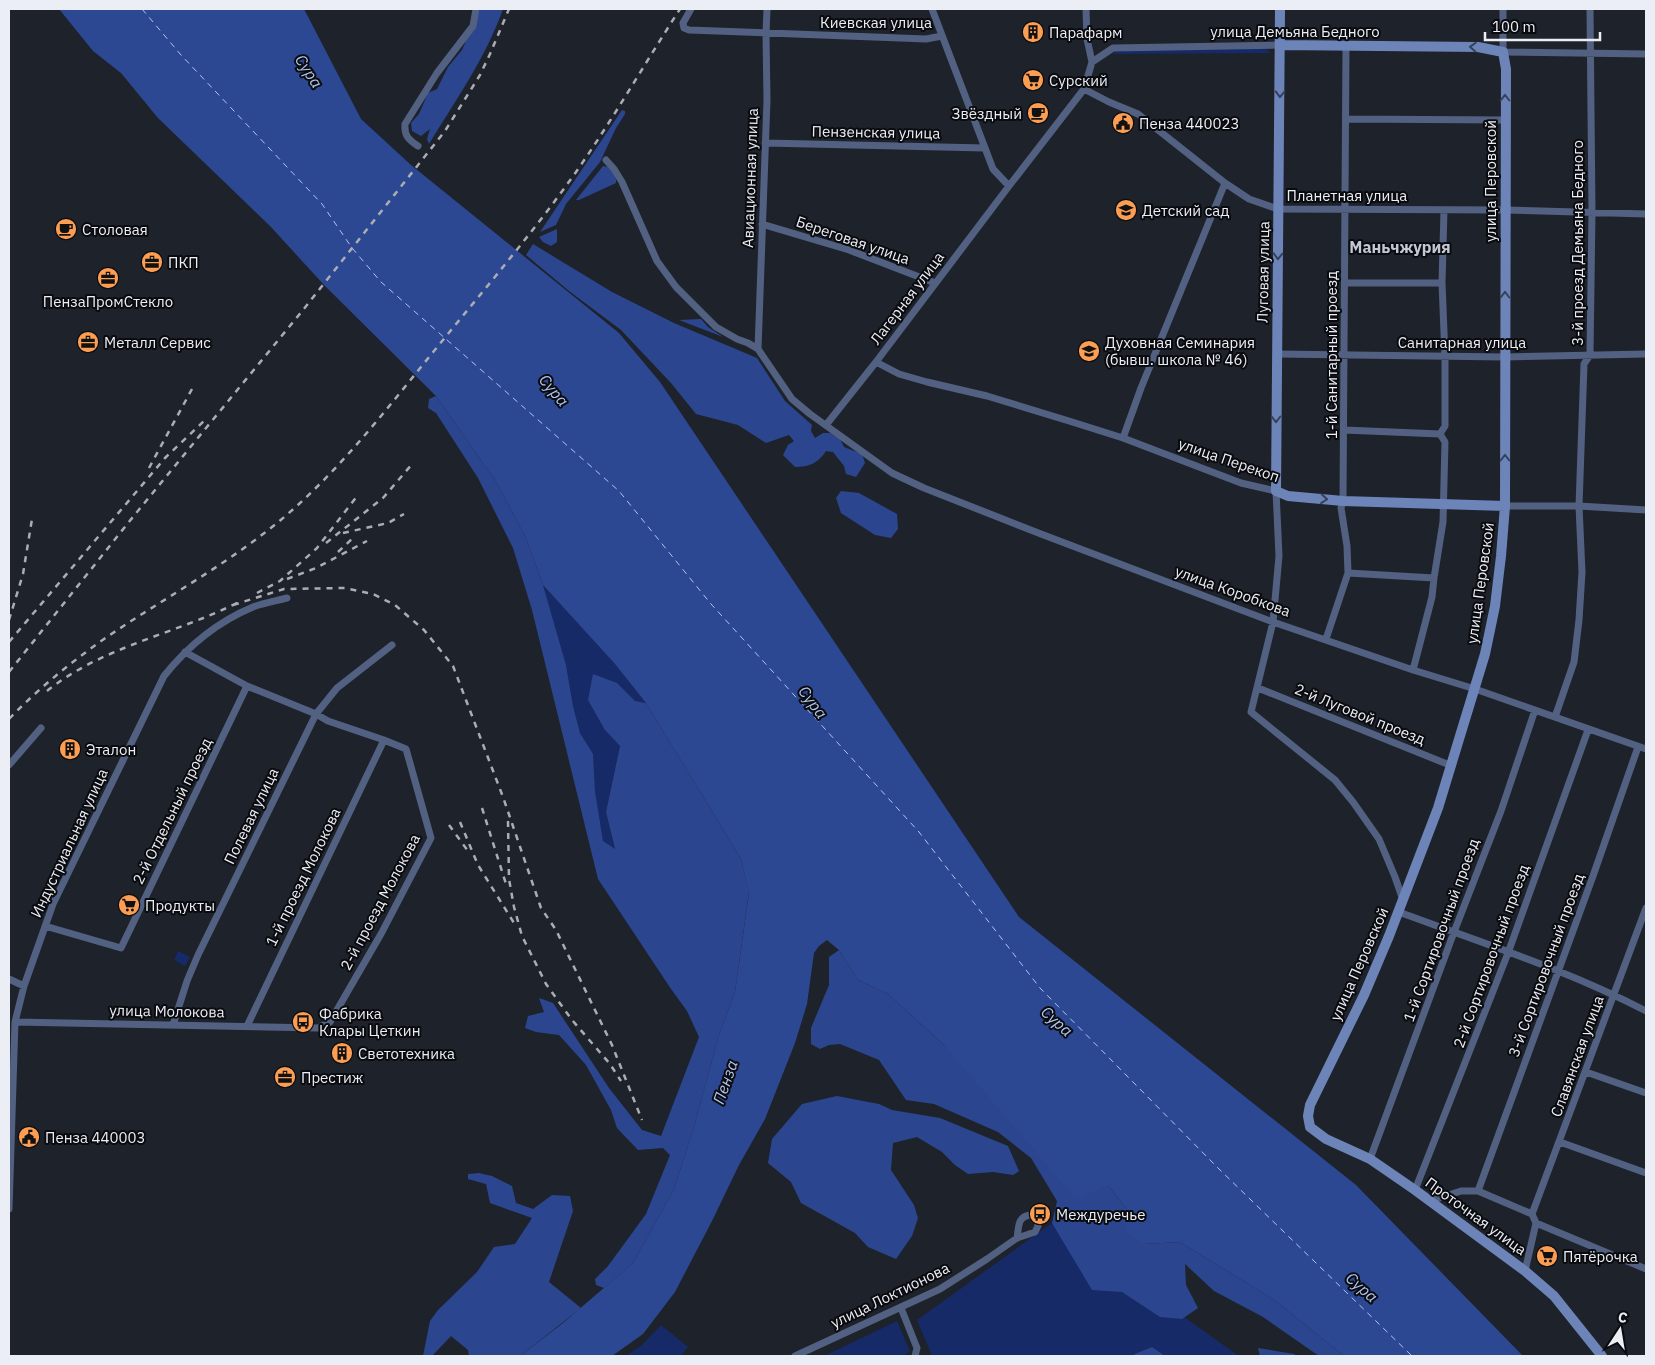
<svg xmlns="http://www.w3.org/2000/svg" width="1655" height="1365" viewBox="0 0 1655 1365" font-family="'IBM Plex Sans',sans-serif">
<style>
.green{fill:#162a67}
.forest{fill:#2b468f}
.water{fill:#2d4892}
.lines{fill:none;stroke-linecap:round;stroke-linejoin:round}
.ferry{stroke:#b2c5ee;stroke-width:1;stroke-dasharray:6 5;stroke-linecap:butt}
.street{stroke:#526182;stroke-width:7}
.secondary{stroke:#6d84b9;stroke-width:10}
.rail{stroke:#abadb5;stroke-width:2.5;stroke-dasharray:6 6;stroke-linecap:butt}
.oneway{stroke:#36415b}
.labels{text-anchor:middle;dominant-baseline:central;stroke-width:4;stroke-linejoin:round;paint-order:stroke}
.street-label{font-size:15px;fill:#eceef5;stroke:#090b0f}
.poi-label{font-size:15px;fill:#eceef5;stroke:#090b0f;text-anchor:start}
.water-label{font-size:16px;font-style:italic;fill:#b2c5ee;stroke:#090b0f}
.neighbourhood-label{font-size:16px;font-weight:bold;fill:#c2c8d4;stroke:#090b0f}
</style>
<rect width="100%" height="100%" fill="#1e222b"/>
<path class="green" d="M 1265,48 L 1271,53 L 1113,54 L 1117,50 Z
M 543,585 L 615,664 L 646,703 L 635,701 L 617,683 L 605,730 L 620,746 L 606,812 L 615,850 L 603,841 L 595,791 L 593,755 L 580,733 L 573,706 L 566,665 Z
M 178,951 L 190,957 L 185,966 L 174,960 Z
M 1052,1223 L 1239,1356 L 932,1356 L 917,1320 Z
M 897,1321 L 910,1351 L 903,1356 L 824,1356 Z
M 661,1325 L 688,1347 L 681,1356 L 626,1356 L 642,1345 Z"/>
<path class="forest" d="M 480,9 L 503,9 C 486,57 456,100 429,144 L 427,139 L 430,129 L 421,136 L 412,131 L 411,123 L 419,114 L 428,93 L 437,89 L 448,67 L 462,50 Z
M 622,110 L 625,111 L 625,114 L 616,128 L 600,162 L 566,204 L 556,225 L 540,232 Z
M 603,166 L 608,167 C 612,172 617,176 616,183 L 579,200 L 576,200 Z
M 557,229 L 557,242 L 551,246 L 543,242 L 539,237 Z
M 533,244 L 612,292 L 674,323 L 757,358 L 785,401 L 812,425 L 811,431 L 815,438 L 823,433 L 830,433 L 840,439 L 844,447 L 862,454 L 865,463 L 856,477 L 846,474 L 844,466 L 833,452 L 826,451 C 818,463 810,467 795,467 L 783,455 L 788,445 L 794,441 L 789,435 L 766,443 L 738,425 L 696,414 L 671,383 L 621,330 L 569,291 L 526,255 Z
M 701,319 L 708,327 L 723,337 L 679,320 Z
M 436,396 L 497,483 L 526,538 L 543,585 L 566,665 L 573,706 L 580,733 L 593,754 L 595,791 L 603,841 L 615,849 L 606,812 L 620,746 L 605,730 L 588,700 L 593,674 L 617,683 L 635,701 L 646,703 L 741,859 L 749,892 L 735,992 L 719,1035 L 693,1130 L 674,1189 L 633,1263 L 604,1288 L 596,1285 L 595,1279 L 608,1266 L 646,1214 L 670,1155 L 663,1148 L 638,1150 L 617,1128 L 611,1110 L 586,1065 L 559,1035 L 536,1032 L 525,1028 L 528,1016 L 544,1012 L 539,998 L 553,1003 L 609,1088 L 642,1130 L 661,1136 L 699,1037 L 687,1011 L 671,989 L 598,879 L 532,610 L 513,548 L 478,478 L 436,413 L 428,408 L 429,399 Z
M 841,491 L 859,493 L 897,514 L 898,529 L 891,538 L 875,535 L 841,513 L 836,498 Z
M 839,950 L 858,980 L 888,994 L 944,1045 L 1108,1185 L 1128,1211 L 1143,1244 L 1180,1242 L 1273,1299 L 1344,1356 L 1319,1356 L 1263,1317 L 1214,1291 L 1185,1264 L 1186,1285 L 1198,1308 L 1182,1319 L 1160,1317 L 1122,1292 L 1092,1290 L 1052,1223 L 1057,1201 L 1031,1158 L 998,1132 L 934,1104 L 906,1100 L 879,1060 L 840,1044 L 829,1045 L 820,1049 L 811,1044 L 811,1028 L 829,985 L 829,957 Z
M 837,1096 L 879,1104 L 892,1110 L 940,1118 L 1008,1146 L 1019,1171 L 1013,1175 L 993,1172 L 968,1174 L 955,1165 L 942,1152 L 917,1137 L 893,1143 L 891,1170 L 914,1205 L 918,1218 L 912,1236 L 896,1259 L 868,1247 L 855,1233 L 801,1203 L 791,1182 L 768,1163 L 772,1139 L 802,1104 Z
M 479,1173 L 492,1176 L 512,1186 L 516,1203 L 533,1209 L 552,1195 L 570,1196 L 573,1211 L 549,1282 L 581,1308 L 520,1356 L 469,1356 L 468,1350 L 451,1336 L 432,1356 L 423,1356 L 430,1321 L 438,1310 L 477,1272 L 494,1247 L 515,1244 L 532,1218 L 490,1203 L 486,1184 L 468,1179 L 468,1174 Z
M 1152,1347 L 1165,1356 L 1133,1356 L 1135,1354 Z
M 1258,1348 L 1294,1354 L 1297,1356 L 1260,1356 Z"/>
<path class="water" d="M 59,9 L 304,9 L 361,119 L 411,165 L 619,333 L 660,382 L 1019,917 L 1356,1185 L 1523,1356 L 1344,1356 L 1273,1299 L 1180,1242 L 1143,1244 L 1125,1232 L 1128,1211 L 1108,1185 L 1076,1199 L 944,1045 L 888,994 L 858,980 L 839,950 L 827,940 L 819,946 L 814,953 L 807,1004 L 795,1043 L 765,1119 L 739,1165 L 712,1221 L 675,1292 L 643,1334 L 612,1356 L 520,1356 L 563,1323 L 633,1263 L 674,1189 L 693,1130 L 719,1035 L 735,992 L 749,893 L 741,859 L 646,703 L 615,664 L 543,585 L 526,538 L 497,483 L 436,396 L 324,285 L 271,227 L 158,118 L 121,73 L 93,51 Z"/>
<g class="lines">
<path class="ferry" d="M 142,9 L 181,55 L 322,204 L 352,248 L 381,282 L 619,491 L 711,604 L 919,832 L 1040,988 L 1219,1169 L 1412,1356"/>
<path class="street" d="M 691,9 L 683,23 L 684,28 L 689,30 L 926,39 L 942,36
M 932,9 L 993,169 L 1009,186
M 1503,9 L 1503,52 L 1646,54
M 1092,62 L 1113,48 L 1280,45
M 1084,89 L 1109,102 L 1138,114 L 1225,183 L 1249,199 L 1278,209 L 1505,210 L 1646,214
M 1346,119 L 1505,120
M 765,143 L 985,148
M 418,146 C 409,140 404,136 405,124 L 437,73 L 473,26 L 476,9
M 606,160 L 614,169 L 622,182 L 657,261 L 676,287 L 716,327 L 737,339 L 748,343 L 758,349 L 792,399 L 810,414 L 892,473 L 924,488 L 1041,534 L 1273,622 L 1413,670 L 1475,689 L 1646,749
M 762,224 L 849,250 L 935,283
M 1345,283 L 1442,283
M 758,349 L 767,100 L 766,34 L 767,9
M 1277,354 L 1505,357 L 1646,354
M 876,362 L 899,374 L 927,382 L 987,396 L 1069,421 L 1123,438 L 1241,483 L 1276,491 L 1279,556 L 1273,622 L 1251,712 L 1335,780 L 1353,802 L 1379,839 L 1395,877 L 1403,900
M 826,425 L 876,362 L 1009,186 L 1084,89 L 1092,62 L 1087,39 L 1086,9
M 1344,430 L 1440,434
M 1123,438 L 1141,388 L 1225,183
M 1505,506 L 1579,506 L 1646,510
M 1348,573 L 1434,578
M 1326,639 L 1348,573 L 1347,546 L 1341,508 L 1343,501 L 1346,46
M 1413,670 L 1432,597 L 1434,578 L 1443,522 L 1445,442 L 1440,434 L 1445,426 L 1445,357 L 1442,283 L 1444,210
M 1258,688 L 1452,766
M 1555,717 L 1574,662 L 1579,620 L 1582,572 L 1579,506 L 1584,364 L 1590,355 L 1592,212 L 1590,9
M 9,765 L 41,728
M 1399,912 C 1482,943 1568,970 1646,1011
M 45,926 L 121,948 L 247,686
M 9,979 L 24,986
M 15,1022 L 318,1028 L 330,1022 L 381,934 L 431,838 L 406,749 L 384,740 L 328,721 L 316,714 L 247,686 L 185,652
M 173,1025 L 187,981 L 198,955 L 316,714 L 337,688 L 392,645
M 247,1026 L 384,740
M 1586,1072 L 1646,1093
M 1560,1142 L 1646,1173
M 1370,1159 L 1454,932 L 1501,811 L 1535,710
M 1415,1190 L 1508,953 L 1588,730
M 1478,1191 L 1593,876 L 1638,747
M 1430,1201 L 1461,1191 L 1478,1191 L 1532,1214 L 1536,1223 L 1525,1271
M 9,1209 L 15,1022 L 24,986 L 53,904 L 164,676 C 188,646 217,622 253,607 C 264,603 276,601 287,598
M 1532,1214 L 1646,908
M 1536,1223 L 1646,1269
M 901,1308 L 917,1348 L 915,1356
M 795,1356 L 940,1289 L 987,1259 L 1017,1238 L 1035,1232 L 1038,1226 L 1037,1219 L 1030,1215 C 1017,1217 1019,1227 1017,1238"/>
<path class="secondary" d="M 1280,9 L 1276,491 L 1288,496 L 1343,501 L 1505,506
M 1280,45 L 1478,47 L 1503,52 L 1506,69 L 1505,506 L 1501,556 L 1495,606 L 1485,654 L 1438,808 L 1389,936 L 1364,995 L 1310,1105 L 1308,1116 L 1310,1127 L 1326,1139 L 1370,1159 L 1415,1190 L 1525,1271 L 1554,1296 L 1602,1356"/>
<path class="rail" d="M 149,468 L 192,389
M 343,533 L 388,523 L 404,514
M 326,543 L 383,498 L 413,463
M 338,552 L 354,537
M 287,579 L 316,568 L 367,541
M 257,593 L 280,581 L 317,548 L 358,495
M 233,605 L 284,589 L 345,588 L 373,594 L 395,605 L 424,630 L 453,666 L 503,797 L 541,908 L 556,930 L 612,1045 L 642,1120
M 9,620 L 23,574 L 32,519
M 9,642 L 165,458 L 205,420
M 9,672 L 128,523 L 303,310 L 445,131 L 480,75 L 490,54 L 509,9
M 47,691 C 103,646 176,634 239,602
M 9,719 C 38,689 70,663 104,639 C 161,600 223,567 277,523 C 337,474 385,411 434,351 C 482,292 532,234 576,172 C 613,119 645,63 680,9
M 482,808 L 506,884
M 508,821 L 509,879 L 514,907 L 522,936 L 546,984 L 572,1020 L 610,1064 L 621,1081
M 460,822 L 478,865 L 514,923
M 449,825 L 468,851"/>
</g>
<defs><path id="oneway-chevron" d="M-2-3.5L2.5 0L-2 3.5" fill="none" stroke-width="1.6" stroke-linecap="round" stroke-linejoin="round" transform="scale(1.25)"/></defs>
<g class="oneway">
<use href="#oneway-chevron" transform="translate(1473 47) rotate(-177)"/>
<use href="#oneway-chevron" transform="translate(1280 94) rotate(91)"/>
<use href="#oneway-chevron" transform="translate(1505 98) rotate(-90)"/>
<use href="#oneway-chevron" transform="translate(1278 256) rotate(91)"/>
<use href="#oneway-chevron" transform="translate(1505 295) rotate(-90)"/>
<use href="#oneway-chevron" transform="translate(1276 419) rotate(90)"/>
<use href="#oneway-chevron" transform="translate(1505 458) rotate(-90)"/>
<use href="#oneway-chevron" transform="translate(1324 499) rotate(5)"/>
</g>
<defs>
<g id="building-disc" transform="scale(1.125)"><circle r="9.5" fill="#fc9d54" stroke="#090b0f"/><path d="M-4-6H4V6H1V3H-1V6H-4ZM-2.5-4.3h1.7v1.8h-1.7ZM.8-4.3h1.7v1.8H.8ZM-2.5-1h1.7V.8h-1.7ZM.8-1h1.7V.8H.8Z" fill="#111"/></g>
<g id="supermarket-disc" transform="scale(1.125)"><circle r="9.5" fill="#fc9d54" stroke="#090b0f"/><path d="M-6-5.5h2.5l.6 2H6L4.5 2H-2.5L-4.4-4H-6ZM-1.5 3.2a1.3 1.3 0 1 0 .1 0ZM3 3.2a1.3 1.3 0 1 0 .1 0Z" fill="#111"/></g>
<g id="cafe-disc" transform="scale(1.125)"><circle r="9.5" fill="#fc9d54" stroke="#090b0f"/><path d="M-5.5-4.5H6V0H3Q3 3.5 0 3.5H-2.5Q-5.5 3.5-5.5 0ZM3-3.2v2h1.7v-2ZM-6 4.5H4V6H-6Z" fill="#111"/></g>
<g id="civic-disc" transform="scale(1.125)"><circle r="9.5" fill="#fc9d54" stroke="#090b0f"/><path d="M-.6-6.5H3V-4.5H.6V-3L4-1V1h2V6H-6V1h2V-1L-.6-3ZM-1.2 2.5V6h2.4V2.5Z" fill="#111"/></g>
<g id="school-disc" transform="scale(1.125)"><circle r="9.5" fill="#fc9d54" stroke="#090b0f"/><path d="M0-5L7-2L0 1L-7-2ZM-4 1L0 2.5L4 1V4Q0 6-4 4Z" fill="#111"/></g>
<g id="office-disc" transform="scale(1.125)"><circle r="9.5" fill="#fc9d54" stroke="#090b0f"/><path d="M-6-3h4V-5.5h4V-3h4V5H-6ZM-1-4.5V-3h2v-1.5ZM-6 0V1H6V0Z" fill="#111"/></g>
<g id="bus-disc" transform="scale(1.125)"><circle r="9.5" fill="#fc9d54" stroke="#090b0f"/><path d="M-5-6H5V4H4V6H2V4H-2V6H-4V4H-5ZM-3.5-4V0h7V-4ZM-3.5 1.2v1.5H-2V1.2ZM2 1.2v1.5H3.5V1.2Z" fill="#111"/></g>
</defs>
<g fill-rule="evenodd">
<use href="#building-disc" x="1033" y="32"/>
<use href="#supermarket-disc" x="1033" y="80"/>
<use href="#cafe-disc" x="1038" y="113"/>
<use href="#civic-disc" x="1123" y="123"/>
<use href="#school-disc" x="1126" y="210"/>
<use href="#cafe-disc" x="66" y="229"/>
<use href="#office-disc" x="152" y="262"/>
<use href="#office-disc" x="108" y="278"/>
<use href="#office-disc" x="88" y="342"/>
<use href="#school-disc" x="1089" y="351"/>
<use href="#building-disc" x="70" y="749"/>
<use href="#supermarket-disc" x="129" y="905"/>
<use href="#bus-disc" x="303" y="1022"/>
<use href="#building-disc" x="342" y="1053"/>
<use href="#office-disc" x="285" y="1077"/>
<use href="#civic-disc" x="29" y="1137"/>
<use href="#bus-disc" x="1040" y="1214"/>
<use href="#supermarket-disc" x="1547" y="1256"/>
</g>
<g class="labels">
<g class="street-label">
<text x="876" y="22">Киевская улица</text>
<text x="1295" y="31">улица Демьяна Бедного</text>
<text transform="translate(876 132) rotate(1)">Пензенская улица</text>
<text transform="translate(750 178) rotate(-88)">Авиационная улица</text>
<text transform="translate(1490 181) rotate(-90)">улица Перовской</text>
<text x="1347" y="195">Планетная улица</text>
<text transform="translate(853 240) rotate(19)">Береговая улица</text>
<text transform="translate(1577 243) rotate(-90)">3-й проезд Демьяна Бедного</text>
<text transform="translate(1263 272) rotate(-89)">Луговая улица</text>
<text transform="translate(907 298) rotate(-53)">Лагерная улица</text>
<text x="1462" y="342">Санитарная улица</text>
<text transform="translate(1331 355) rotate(-90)">1-й Санитарный проезд</text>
<text transform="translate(1229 460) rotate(19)">улица Перекоп</text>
<text transform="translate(1480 583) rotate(-82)">улица Перовской</text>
<text transform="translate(1233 591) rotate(20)">улица Коробкова</text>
<text transform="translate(1360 714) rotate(22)">2-й Луговой проезд</text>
<text transform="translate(172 811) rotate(-64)">2-й Отдельный проезд</text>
<text transform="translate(251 816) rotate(-64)">Полевая улица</text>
<text transform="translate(69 843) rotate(-65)">Индустриальная улица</text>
<text transform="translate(303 877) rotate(-64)">1-й проезд Молокова</text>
<text transform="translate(380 902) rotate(-62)">2-й проезд Молокова</text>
<text transform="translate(1441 930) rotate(-70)">1-й Сортировочный проезд</text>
<text transform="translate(1491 956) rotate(-70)">2-й Сортировочный проезд</text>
<text transform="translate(1359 964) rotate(-66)">улица Перовской</text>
<text transform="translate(1546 965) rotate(-70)">3-й Сортировочный проезд</text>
<text transform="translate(167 1011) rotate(1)">улица Молокова</text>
<text transform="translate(1577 1056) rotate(-70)">Славянская улица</text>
<text transform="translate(1476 1216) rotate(36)">Проточная улица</text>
<text transform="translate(890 1295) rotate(-26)">улица Локтионова</text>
</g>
<g class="poi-label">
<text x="1049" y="32">Парафарм</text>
<text x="1049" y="80">Сурский</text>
<text x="1022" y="113" text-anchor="end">Звёздный</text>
<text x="1139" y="123">Пенза 440023</text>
<text x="1142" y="210">Детский сад</text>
<text x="82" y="229">Столовая</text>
<text x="168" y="262">ПКП</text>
<text x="108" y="301" text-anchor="middle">ПензаПромСтекло</text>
<text x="104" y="342">Металл Сервис</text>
<text x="1105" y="342">Духовная Семинария<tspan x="1105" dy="17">(бывш. школа № 46)</tspan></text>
<text x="86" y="749">Эталон</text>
<text x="145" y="905">Продукты</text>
<text x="319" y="1013">Фабрика<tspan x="319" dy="17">Клары Цеткин</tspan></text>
<text x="358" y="1053">Светотехника</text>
<text x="301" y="1077">Престиж</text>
<text x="45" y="1137">Пенза 440003</text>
<text x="1056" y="1214">Междуречье</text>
<text x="1563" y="1256">Пятёрочка</text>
</g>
<g class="water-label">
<text transform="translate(309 71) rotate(57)">Сура</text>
<text transform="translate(554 390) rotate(50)">Сура</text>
<text transform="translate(813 702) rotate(53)">Сура</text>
<text transform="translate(1057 1021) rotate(42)">Сура</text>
<text transform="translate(725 1082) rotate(-71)">Пенза</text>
<text transform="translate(1362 1287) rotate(41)">Сура</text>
</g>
<g class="neighbourhood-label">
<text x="1400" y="247">Маньчжурия</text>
</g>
</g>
<rect width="1655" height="1365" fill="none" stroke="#eceef5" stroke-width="20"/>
<g transform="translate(1620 1330) rotate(12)" stroke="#090b0f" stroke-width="4" paint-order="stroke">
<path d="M0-4L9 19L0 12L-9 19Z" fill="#eceef5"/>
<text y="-8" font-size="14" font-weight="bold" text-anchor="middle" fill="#eceef5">С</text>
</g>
<path d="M1485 32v8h115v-8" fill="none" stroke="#eceef5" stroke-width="2.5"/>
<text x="1492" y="32" font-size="15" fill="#eceef5" stroke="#090b0f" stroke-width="4" paint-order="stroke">100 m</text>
</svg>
